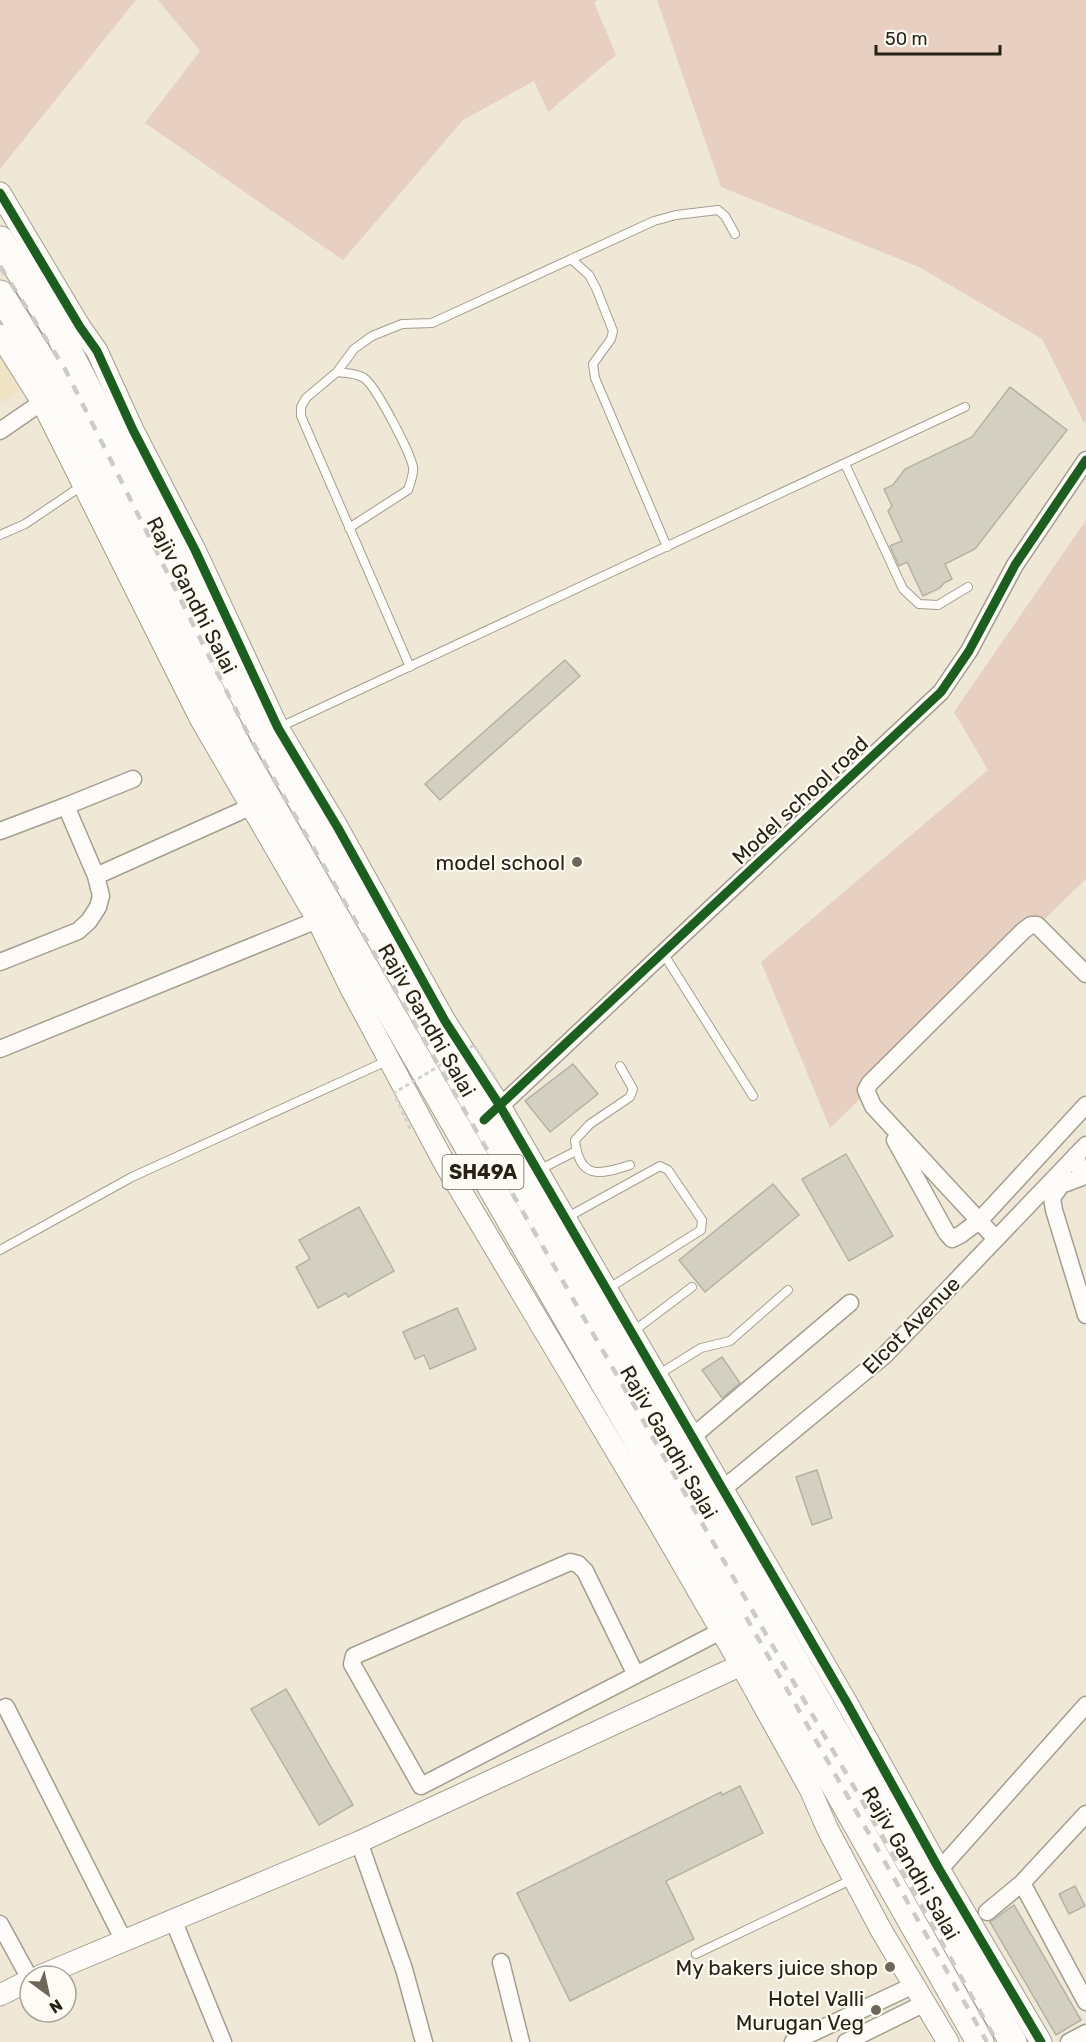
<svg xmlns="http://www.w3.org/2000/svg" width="1086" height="2042" viewBox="0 0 1086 2042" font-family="Rubik,sans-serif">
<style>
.built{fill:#f1e4c6}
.green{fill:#e7cfc1}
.building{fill:#d3d0c1;stroke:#b4b2a3;stroke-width:1.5}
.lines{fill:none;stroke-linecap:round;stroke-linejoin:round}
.service-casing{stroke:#a49e91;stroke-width:10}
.minor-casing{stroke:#a49e91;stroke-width:19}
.tertiary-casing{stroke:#a49e91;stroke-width:23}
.primary-casing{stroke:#a49e91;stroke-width:29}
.service{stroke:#fdfcf9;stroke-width:8}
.minor{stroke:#fdfcf9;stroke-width:16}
.tertiary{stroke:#fdfcf9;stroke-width:21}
.primary{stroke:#fdfcf9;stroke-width:27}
.rail{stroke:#cdcbc6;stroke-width:4.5;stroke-dasharray:10 10;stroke-linecap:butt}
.path-bridge{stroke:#d5d3ce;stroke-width:3;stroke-dasharray:4.5 3;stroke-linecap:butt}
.cycleway-casing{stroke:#fdfbf4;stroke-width:13}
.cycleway{stroke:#1b5e20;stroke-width:9}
.poi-dot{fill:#6d6759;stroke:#fdfbf4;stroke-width:2}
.labels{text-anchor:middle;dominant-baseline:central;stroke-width:4.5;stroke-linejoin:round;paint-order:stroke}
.shield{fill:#fdfbf4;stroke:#676358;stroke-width:1.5}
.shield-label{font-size:20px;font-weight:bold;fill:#272215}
.street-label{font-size:21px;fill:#272215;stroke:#fdfbf4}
.poi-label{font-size:21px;fill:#272215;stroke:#fdfbf4;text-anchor:end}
</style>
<rect width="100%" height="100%" fill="#f0e8d6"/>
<path class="built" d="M 0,347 L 25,387 L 0,404 Z"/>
<path class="green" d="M 0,0 L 136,0 L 0,169 Z
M 158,0 L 598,0 L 594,2 L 616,55 L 548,112 L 534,81 L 463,120 L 343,260 L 145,123 L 200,51 Z
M 657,0 L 1086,0 L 1086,420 L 1084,423 L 1042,339 L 919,267 L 721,187 Z
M 1086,520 L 1086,879 L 830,1128 L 761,962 L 988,770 L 954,712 Z"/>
<path class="building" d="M 1010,387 L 1067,430 L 975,549 L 945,564 L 952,579 L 944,583 L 940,588 L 923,596 L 907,562 L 899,566 L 890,546 L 902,541 L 888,511 L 892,506 L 884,489 L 893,485 L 905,469 L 972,437 Z
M 565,660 L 580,676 L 440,800 L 425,784 Z
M 573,1064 L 598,1094 L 550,1132 L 525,1101 Z
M 846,1154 L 893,1236 L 849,1261 L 802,1179 Z
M 773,1184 L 799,1215 L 705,1292 L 679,1260 Z
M 359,1207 L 394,1271 L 348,1297 L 346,1293 L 318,1308 L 296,1267 L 310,1259 L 299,1240 Z
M 457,1308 L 476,1349 L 430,1369 L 424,1355 L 415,1359 L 403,1332 Z
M 722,1357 L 740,1383 L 722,1398 L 702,1370 Z
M 817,1470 L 832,1518 L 812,1525 L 796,1477 Z
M 286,1689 L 353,1805 L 319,1825 L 251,1709 Z
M 740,1786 L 763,1833 L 666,1881 L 694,1939 L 570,2001 L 517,1893 L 721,1792 L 722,1795 Z
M 1075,1886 L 1085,1906 L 1069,1914 L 1059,1894 Z
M 1014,1905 L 1081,2020 L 1056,2035 L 990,1922 Z"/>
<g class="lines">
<g class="service-casing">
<path id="service" d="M 571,259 L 589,275 L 596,288 L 613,331 L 611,339 L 593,364 L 595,378 L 667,547
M 337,372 C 346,373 356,373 364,378 C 376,386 410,452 413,467 C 414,475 410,483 408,490 L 349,528
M 845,464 L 903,589 L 919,604 L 938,605 L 968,587
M 0,535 L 25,524 L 83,485
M 410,667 L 301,416 L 301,407 L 306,398 L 337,372 L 354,349 L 372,336 L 402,324 L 432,323 L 654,221 L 676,215 L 718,210 L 725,216 L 735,234
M 278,728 L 965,407
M 663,953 L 753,1096
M 620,1066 L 633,1089 L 630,1097 L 590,1124 L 575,1140 C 579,1180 600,1175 630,1165
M 539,1170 L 576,1151
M 566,1218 L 660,1166 L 668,1170 L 702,1220 L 701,1230 L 606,1290
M 0,1250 L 132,1177 L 389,1060
M 631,1333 L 692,1287
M 656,1376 L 701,1348 L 730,1341 L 788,1290
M 696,1954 L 853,1879"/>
</g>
<g class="minor-casing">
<path id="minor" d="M 0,431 L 42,402 L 50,395
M 66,806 L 133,779
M 0,831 L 66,806 L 96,876 L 101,896 L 98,907 L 89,921 L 78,931 L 0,962
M 96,876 L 250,807
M 0,1049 L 327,916
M 492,1114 L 941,692 L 969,651 L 1015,565 L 1086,460
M 895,1140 L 946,1232 L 952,1239 L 960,1235 L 979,1221 L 1086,1105
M 1076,1155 L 1082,1177 L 1061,1185 L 1052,1198 L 1054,1210 L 1086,1315
M 996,1239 L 873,1106 L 866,1090 L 870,1083 L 1023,931 L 1031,925 L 1037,925 L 1086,974
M 692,1437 L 850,1303
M 723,1489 L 885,1355 L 1086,1145
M 636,1675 L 585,1571 L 578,1564 L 570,1562 L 354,1656 L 352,1664 L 421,1786 L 721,1631
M 6,1707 L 124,1941
M 359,1842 L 404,1969 L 424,2042
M 933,1877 L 1086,1705
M 1022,1883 L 1086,2002
M 987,1912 L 1022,1883 L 1086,1814
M 181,1916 L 174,1922 L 223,2042
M 0,1924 L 30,1979
M 501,1962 L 521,2042
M 793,2042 L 914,1985
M 846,2042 L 925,2003
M 1069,2042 L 1086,2033"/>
</g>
<g class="tertiary-casing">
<path id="tertiary" d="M 0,193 L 80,327 L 97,351 L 133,430 L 195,550 L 278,728 L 338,828 L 445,1021 L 500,1106 L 847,1703 L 939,1869 L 1041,2042
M 0,335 L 42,402 L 201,720 L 318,921 L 349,985 L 446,1166 L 659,1523 L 741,1665 L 810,1789 L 828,1830 L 881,1930 L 948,2042
M 40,1976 L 359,1842 L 741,1665
M 0,1995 L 30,1980"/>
</g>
<g class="primary-casing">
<path id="primary" d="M 0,240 L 60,335 L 264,735 L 1013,2042
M 0,294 L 71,407 L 239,749 L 763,1658 L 980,2042"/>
</g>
<use href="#service" class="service"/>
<use href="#minor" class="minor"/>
<use href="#tertiary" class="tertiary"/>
<use href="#primary" class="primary"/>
<path class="rail" d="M 0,266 L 65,369 L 249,736 L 900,1867 L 997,2042
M 746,1617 L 987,2042"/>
<path class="path-bridge" d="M 410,1129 L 394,1093 L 474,1045 L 496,1079"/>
<g class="cycleway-casing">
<path id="cycleway" d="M 0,193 L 80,327 L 97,351 L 133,430 L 195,550 L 278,728 L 338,828 L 445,1021 L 500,1106 L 847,1703 L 939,1869 L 1041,2042
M 484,1120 L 941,692 L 969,651 L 1015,565 L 1086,460"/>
</g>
<use href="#cycleway" class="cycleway"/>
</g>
<g class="poi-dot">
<circle cx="577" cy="862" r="6"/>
<circle cx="890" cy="1967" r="6"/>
<circle cx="876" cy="2010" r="6"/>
</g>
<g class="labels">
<rect class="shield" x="442.5" y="1155" width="81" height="34" rx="4.5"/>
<g class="shield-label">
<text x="483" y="1172">SH49A</text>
</g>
<g class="street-label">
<text transform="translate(192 595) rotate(63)">Rajiv Gandhi Salai</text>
<text transform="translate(800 800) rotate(-43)">Model school road</text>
<text transform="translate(427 1020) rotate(60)">Rajiv Gandhi Salai</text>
<text transform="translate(911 1325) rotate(-45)">Elcot Avenue</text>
<text transform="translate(669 1442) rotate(60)">Rajiv Gandhi Salai</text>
<text transform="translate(911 1863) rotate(60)">Rajiv Gandhi Salai</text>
</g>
<g class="poi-label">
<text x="565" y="862">model school</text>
<text x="878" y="1967">My bakers juice shop</text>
<text x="864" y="1998">Hotel Valli<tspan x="864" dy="24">Murugan Veg</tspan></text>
</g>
</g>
<g transform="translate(48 1994) rotate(147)"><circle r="28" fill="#fdfbf4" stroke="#a7a49b" stroke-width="1.5"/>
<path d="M0-4.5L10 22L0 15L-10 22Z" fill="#6d6759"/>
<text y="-9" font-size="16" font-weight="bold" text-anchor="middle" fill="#272215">N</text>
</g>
<path d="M876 45v9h124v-9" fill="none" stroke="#272215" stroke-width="3"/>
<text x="885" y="45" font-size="18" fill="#272215" stroke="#fdfbf4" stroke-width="4.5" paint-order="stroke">50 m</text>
</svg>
